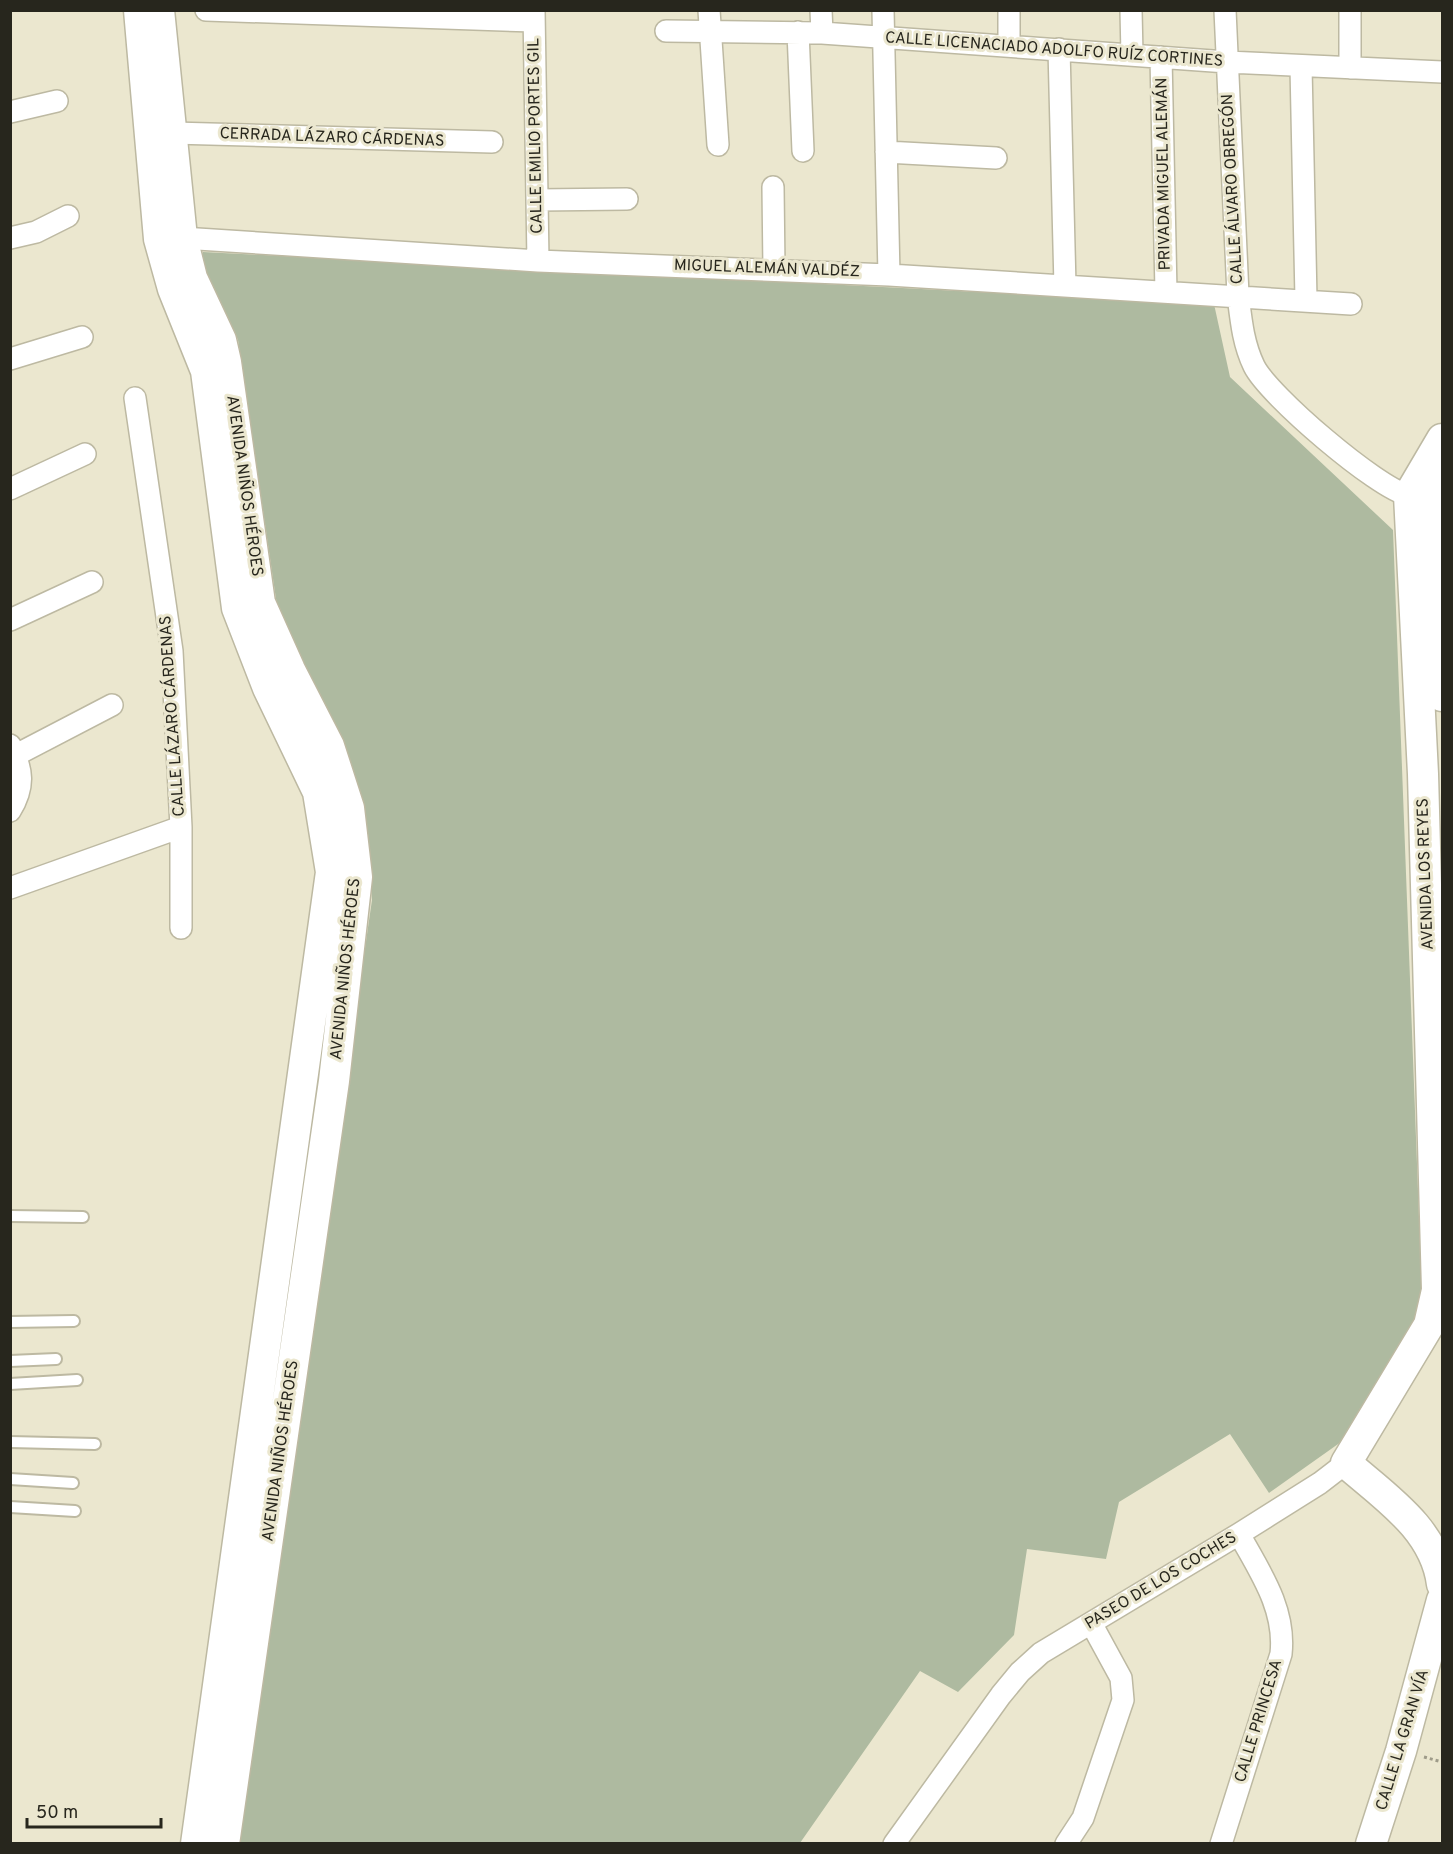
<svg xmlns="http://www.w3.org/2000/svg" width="1453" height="1854" viewBox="0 0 1453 1854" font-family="Overpass,sans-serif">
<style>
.green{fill:#aebaa0}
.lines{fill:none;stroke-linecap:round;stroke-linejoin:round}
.lane-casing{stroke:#bdb9a2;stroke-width:14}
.street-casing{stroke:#bdb9a2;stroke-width:24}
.secondary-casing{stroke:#bdb9a2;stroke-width:33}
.path{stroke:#9e9b89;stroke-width:3;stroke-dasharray:3 3;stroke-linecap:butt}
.lane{stroke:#fff;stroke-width:10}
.street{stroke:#fff;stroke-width:21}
.secondary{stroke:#fff;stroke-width:30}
.labels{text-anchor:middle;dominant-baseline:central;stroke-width:6;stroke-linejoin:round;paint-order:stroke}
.street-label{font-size:16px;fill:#27261d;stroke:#ebe7cf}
</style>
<rect width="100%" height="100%" fill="#ebe7cf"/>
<path class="green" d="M 203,252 L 1214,304 L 1230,377 L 1393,530 L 1422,1296 L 1419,1323 L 1348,1437 L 1269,1493 L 1230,1434 L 1119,1502 L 1106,1559 L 1027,1549 L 1014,1635 L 958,1692 L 920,1671 L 800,1843 L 235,1843 L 372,900 L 368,834 L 357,785 L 285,633 L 276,599 L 238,340 L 200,259 Z"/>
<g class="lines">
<g class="lane-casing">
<path id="lane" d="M 10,1216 L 83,1217
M 10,1322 L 74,1321
M 10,1361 L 56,1359
M 10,1384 L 77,1380
M 10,1442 L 95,1444
M 10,1479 L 73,1483
M 10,1507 L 75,1511"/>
</g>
<g class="street-casing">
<path id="street" d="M 206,10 L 534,21
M 534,10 L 538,261
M 709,10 L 718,145
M 821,10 L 822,33
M 883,10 L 889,275
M 1009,10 L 1009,46
M 1131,10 L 1132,55
M 1225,10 L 1238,295 C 1241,320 1243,343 1254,366 C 1268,395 1378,489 1408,495 C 1412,496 1418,495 1422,495
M 1350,10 L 1350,68
M 666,31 L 822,33 L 1227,62 L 1442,72
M 798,32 L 803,151
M 1059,49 L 1065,286
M 1161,57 L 1166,292
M 1301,67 L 1306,299
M 10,112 L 57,101
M 173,133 L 492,142
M 886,152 L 996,158
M 773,187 L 774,269
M 538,200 L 627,199
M 10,238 L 36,232 L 68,216
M 182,238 L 538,261 L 889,275 L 1351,304
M 10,359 L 82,337
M 135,398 L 172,651 L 181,827 L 181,928
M 10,489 L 85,454
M 10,620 L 92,582
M 10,745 C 23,769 25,787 10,811
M 16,755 L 112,705
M 10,888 L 181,827
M 894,1844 L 1001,1695 L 1020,1672 L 1041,1653 L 1239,1534 L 1320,1483 L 1346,1463
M 1066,1844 L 1083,1818 L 1123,1700 L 1121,1678 L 1091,1623
M 1221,1844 L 1281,1654 C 1286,1609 1260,1572 1239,1534"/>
</g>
<g class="secondary-casing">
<path id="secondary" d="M 139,10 L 159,239 L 173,289 L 206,371 L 237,608 L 268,688 L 318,792 L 331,872 L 196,1844
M 159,10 L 182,238 L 192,278 L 221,340 L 226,362 L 260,603 L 290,670 L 329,746 L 349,808 L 357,877 L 334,1081 L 224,1844
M 1442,439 L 1409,495 L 1423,774 L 1437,1290 L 1429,1325 L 1346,1463 C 1385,1497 1435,1529 1442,1584
M 1430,463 L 1436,494 L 1442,696
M 1371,1844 L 1401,1751 L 1442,1600"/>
</g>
<path class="path" d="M 1424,1757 L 1442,1762"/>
<use href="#lane" class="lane"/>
<use href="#street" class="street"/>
<use href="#secondary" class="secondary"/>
</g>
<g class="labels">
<g class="street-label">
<text transform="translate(1054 50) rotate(4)">CALLE LICENACIADO ADOLFO RUÍZ CORTINES</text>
<text transform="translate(536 136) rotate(-91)">CALLE EMILIO PORTES GIL</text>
<text transform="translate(332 138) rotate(2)">CERRADA LÁZARO CÁRDENAS</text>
<text transform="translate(1164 174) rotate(-91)">PRIVADA MIGUEL ALEMÁN</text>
<text transform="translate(1233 189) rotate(-93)">CALLE ÁLVARO OBREGÓN</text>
<text transform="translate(767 269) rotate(2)">MIGUEL ALEMÁN VALDÉZ</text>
<text transform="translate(244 486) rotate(82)">AVENIDA NIÑOS HÉROES</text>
<text transform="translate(173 716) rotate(-94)">CALLE LÁZARO CÁRDENAS</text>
<text transform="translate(1426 874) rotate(-92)">AVENIDA LOS REYES</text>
<text transform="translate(346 969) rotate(-84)">AVENIDA NIÑOS HÉROES</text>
<text transform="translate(281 1451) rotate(-82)">AVENIDA NIÑOS HÉROES</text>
<text transform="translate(1161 1581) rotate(-31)">PASEO DE LOS COCHES</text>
<text transform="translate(1259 1721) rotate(-73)">CALLE PRINCESA</text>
<text transform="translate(1403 1740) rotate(-73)">CALLE LA GRAN VÍA</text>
</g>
</g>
<rect width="1453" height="1854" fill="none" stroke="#27261d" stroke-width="24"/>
<path d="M27 1818v9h134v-9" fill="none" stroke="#27261d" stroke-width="3"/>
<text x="36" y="1818" font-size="18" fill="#27261d" stroke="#ebe7cf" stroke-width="4.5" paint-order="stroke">50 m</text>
</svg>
